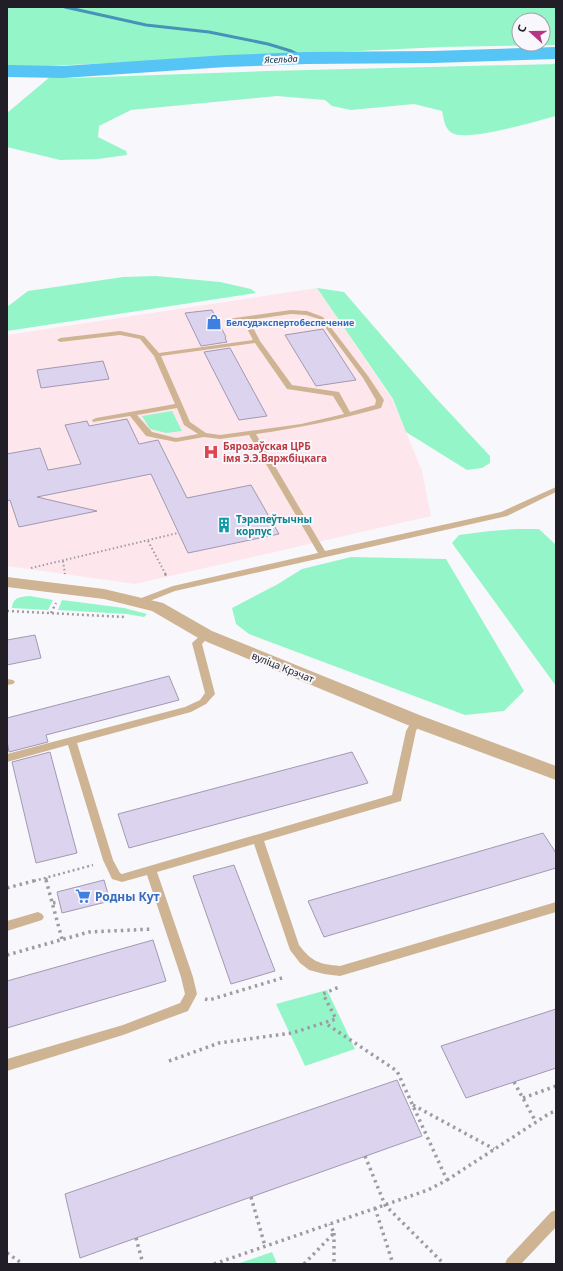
<svg xmlns="http://www.w3.org/2000/svg" width="563" height="1271" viewBox="0 0 563 1271" font-family="'Noto Sans',sans-serif">
<style>
.medical{fill:#fde7ec}
.green{fill:#94f6c8;fill-rule:evenodd}
.lines{fill:none;stroke-linecap:round;stroke-linejoin:round}
.stream{stroke:#4792b8;stroke-width:3}
.river{fill:#57c4f6;fill-rule:evenodd}
.building{fill:#dcd4ee;stroke:#a099b1}
.path-far2{stroke:#9e9ca3;stroke-width:2;stroke-dasharray:1.5 2.5;stroke-linecap:butt}
.path-far1{stroke:#9e9ca3;stroke-width:2.5;stroke-dasharray:2 3;stroke-linecap:butt}
.path{stroke:#9e9ca3;stroke-width:3.5;stroke-dasharray:2.5 4;stroke-linecap:butt}
.lane{fill:#cfb493;fill-rule:evenodd}
.street{fill:#cfb493;fill-rule:evenodd}
.labels{text-anchor:middle;dominant-baseline:central;stroke-width:4;stroke-linejoin:round;paint-order:stroke}
.far-water-label{font-size:9px;font-style:italic;fill:#003044;stroke:#f8f7fc}
.far-shop-label{font-size:9px;font-weight:bold;fill:#366cbe;stroke:#f8f7fc;text-anchor:start}
.health-label{font-size:10px;font-weight:bold;fill:#be3a42;stroke:#f8f7fc;text-anchor:start}
.culture-label{font-size:10px;font-weight:bold;fill:#0d838f;stroke:#f8f7fc;text-anchor:start}
.street-label{font-size:10px;fill:#211e27;stroke:#f8f7fc}
.near-shop-label{font-size:12px;font-weight:bold;fill:#366cbe;stroke:#f8f7fc;text-anchor:start}
</style>
<rect width="100%" height="100%" fill="#f8f7fc"/>
<path class="medical" d="M 317,288 L 393,400 L 422,471 L 431,516 L 135,584 L 7,566 L 7,335 Z"/>
<path class="green" d="M 7,7 L 556,7 L 556,45 L 442,47 L 7,68 ZM 519,20 L 543,20 L 543,44 L 519,44 Z
M 556,64 L 556,116 C 536,121 469,142 452,133 C 444,128 444,119 442,111 L 414,104 L 351,110 L 332,106 L 325,100 L 277,96 L 131,110 L 99,126 L 98,137 L 126,151 L 127,155 L 98,159 L 60,160 L 7,147 L 7,113 L 51,76 L 73,78 L 267,71 Z
M 156,276 L 220,282 L 251,289 L 256,293 L 7,331 L 7,307 L 28,291 L 123,277 Z
M 317,288 L 344,292 L 433,395 L 490,456 L 490,463 L 482,468 L 467,470 L 406,432 L 393,399 Z
M 172,411 L 182,431 L 166,433 L 150,429 L 142,416 Z
M 516,529 L 539,529 L 556,545 L 556,686 L 452,543 L 459,535 L 490,531 Z
M 351,557 L 446,559 L 524,691 L 504,711 L 465,715 L 249,634 L 236,624 L 232,608 L 278,584 L 302,569 Z
M 30,596 L 53,600 L 48,610 L 12,608 C 13,597 20,597 30,596 Z
M 62,600 L 124,608 L 147,614 L 144,617 L 127,614 L 58,610 Z
M 327,990 L 355,1049 L 305,1066 L 276,1004 Z
M 272,1252 L 277,1264 L 237,1264 Z"/>
<g class="lines">
<path class="stream" d="M 65,7 L 146,25 L 209,32 L 268,44 L 291,51 L 306,58"/>
<path class="river" d="M 556,47 L 556,59 L 433,63 L 306,64 L 226,67 L 63,78 L 7,77 L 7,65 L 63,66 L 226,55 L 306,52 L 433,51 Z"/>
</g>
<path class="building" d="M 212,310 L 226,337 L 225,338 L 227,342 L 201,346 L 185,313 Z
M 323,329 L 356,380 L 316,386 L 285,335 Z
M 230,348 L 267,416 L 239,420 L 204,352 Z
M 103,361 L 109,379 L 41,388 L 37,370 Z
M 127,419 L 139,444 L 158,440 L 187,498 L 251,485 L 279,534 L 188,553 L 151,474 L 37,497 L 97,511 L 19,527 L 10,500 L 7,501 L 7,454 L 40,448 L 48,470 L 81,464 L 65,425 L 87,421 L 89,426 Z
M 35,635 L 41,658 L 7,665 L 7,640 Z
M 169,676 L 179,700 L 46,735 L 48,742 L 9,752 L 7,741 L 7,718 Z
M 50,752 L 77,853 L 36,863 L 12,762 Z
M 352,752 L 368,783 L 129,848 L 118,814 Z
M 543,833 L 556,853 L 556,868 L 324,937 L 308,901 Z
M 234,865 L 275,971 L 231,984 L 193,876 Z
M 104,880 L 110,901 L 62,913 L 57,892 Z
M 153,940 L 166,981 L 7,1028 L 7,981 Z
M 556,1009 L 556,1068 L 466,1098 L 441,1046 Z
M 397,1080 L 422,1136 L 80,1258 L 65,1194 Z"/>
<g class="lines">
<path class="path-far2" d="M 148,541 L 166,575
M 63,561 L 65,574
M 31,568 L 178,533"/>
<path class="path-far1" d="M 165,574 L 167,577
M 7,611 L 126,617
M 51,613 L 56,603
M 46,878 L 47,881
M 34,881 L 93,865"/>
<path class="path" d="M 46,880 L 62,939
M 7,888 L 37,880
M 53,903 L 59,902
M 7,955 L 89,932 L 153,929
M 205,999 L 209,1000 L 282,978
M 169,1061 L 219,1043 L 292,1033 L 336,1019 L 323,994 L 339,987
M 514,1082 L 536,1122
M 523,1098 L 556,1086
M 413,1105 L 494,1149
M 365,1156 L 385,1205 L 444,1264
M 447,1180 L 550,1113 L 556,1111
M 251,1197 L 265,1246
M 375,1208 L 393,1264
M 334,1233 L 334,1264
M 136,1238 L 143,1264
M 7,1253 L 23,1264
M 214,1264 L 428,1190 L 447,1180 L 397,1071 L 325,1023
M 304,1264 L 334,1233 L 330,1224"/>
<path class="lane" d="M 291,310 L 307,311 L 323,317 L 368,376 L 384,400 L 381,408 C 338,420 299,428 256,434 L 325,551 L 501,512 L 556,487 L 556,492 L 507,516 L 175,591 L 142,604 L 136,604 L 135,602 L 136,600 L 173,586 L 318,553 L 249,435 L 220,439 L 204,437 L 176,442 L 146,436 L 130,416 L 93,422 L 92,420 L 96,418 L 175,404 L 154,356 L 140,339 L 120,335 L 60,342 L 57,340 L 60,338 L 120,331 L 144,336 L 159,353 L 253,340 L 243,321 L 227,323 L 224,321 L 227,319 ZM 291,314 L 306,315 L 319,319 L 363,378 L 376,400 L 375,405 L 350,412 L 339,392 L 292,385 L 260,341 L 249,320 ZM 255,343 L 287,389 L 333,396 L 344,414 L 301,424 L 220,435 L 206,433 L 190,422 L 161,356 ZM 177,408 L 184,425 L 198,434 L 176,438 L 152,432 L 137,415 Z
M 206,632 L 210,635 L 202,644 L 215,694 L 206,704 L 191,712 L 77,743 L 113,860 L 120,873 L 122,874 L 392,795 L 406,731 L 413,719 L 419,719 L 421,721 L 416,731 L 401,801 L 264,841 L 299,945 C 312,962 319,964 340,966 L 556,902 L 556,912 L 340,976 L 324,974 L 309,970 L 300,963 L 290,950 L 254,844 L 157,872 L 193,977 L 197,994 L 188,1011 L 123,1035 L 7,1071 L 7,1059 L 123,1025 L 180,1003 L 185,994 L 181,977 L 147,875 L 122,882 L 112,879 L 103,860 L 68,745 L 7,762 L 7,754 L 185,707 L 200,700 L 205,693 L 192,643 L 203,633 Z
M 7,679 L 13,680 L 15,682 L 13,684 L 7,685 Z
M 38,912 L 42,914 L 44,917 L 42,920 L 7,931 L 7,921 Z
M 556,1210 L 556,1227 L 521,1264 L 505,1264 L 507,1259 L 551,1212 Z"/>
<path class="street" d="M 7,577 L 104,589 L 163,603 L 212,631 L 422,716 L 556,766 L 556,780 L 410,726 L 200,639 L 152,611 L 104,599 L 7,587 Z"/>
</g>
<defs>
<g id="shop-bare" transform="scale(1.2)"><path d="M-5-2.5h2.3a2.7 3.5 0 0 1 5.4 0H5L5.5 6h-11ZM-1.5-2.5h3a1.5 2.3 0 0 0-3 0Z" fill="#3f7fe0" stroke="#f8f7fc" stroke-width="2.5" paint-order="stroke"/></g>
<g id="hospital-bare" transform="scale(1.2)"><path d="M-5-5h3v3.5h4V-5h3V5h-3V1.5h-4V5h-3Z" fill="#e0444e" stroke="#f8f7fc" stroke-width="2.5" paint-order="stroke"/></g>
<g id="building-bare" transform="scale(1.2)"><path d="M-4-6H4V6H1V3H-1V6H-4ZM-2.5-4.3h1.7v1.8h-1.7ZM.8-4.3h1.7v1.8H.8ZM-2.5-1h1.7V.8h-1.7ZM.8-1h1.7V.8H.8Z" fill="#0f9aa8" stroke="#f8f7fc" stroke-width="2.5" paint-order="stroke"/></g>
<g id="supermarket-bare" transform="scale(1.2)"><path d="M-6-5.5h2.5l.6 2H6L4.5 2H-2.5L-4.4-4H-6ZM-1.5 3.2a1.3 1.3 0 1 0 .1 0ZM3 3.2a1.3 1.3 0 1 0 .1 0Z" fill="#3f7fe0" stroke="#f8f7fc" stroke-width="2.5" paint-order="stroke"/></g>
</defs>
<g fill-rule="evenodd">
<use href="#shop-bare" x="214" y="322"/>
<use href="#hospital-bare" x="211" y="452"/>
<use href="#building-bare" x="224" y="525"/>
<use href="#supermarket-bare" x="83" y="896"/>
</g>
<g class="labels">
<g class="far-water-label">
<text transform="translate(281 59) rotate(-3)">Ясельда</text>
</g>
<g class="far-shop-label">
<text x="226" y="322">Белсудэкспертобеспечение</text>
</g>
<g class="health-label">
<text x="223" y="446">Бярозаўская ЦРБ<tspan x="223" dy="12">імя Э.Э.Вяржбіцкага</tspan></text>
</g>
<g class="culture-label">
<text x="236" y="519">Тэрапеўтычны<tspan x="236" dy="12">корпус</tspan></text>
</g>
<g class="street-label">
<text transform="translate(283 667) rotate(22)">вуліца Крэчат</text>
</g>
<g class="near-shop-label">
<text x="95" y="896">Родны Кут</text>
</g>
</g>
<rect width="563" height="1271" fill="none" stroke="#211e27" stroke-width="16"/>
<g transform="translate(531 32) rotate(291)"><circle r="19" fill="#f8f7fc" stroke="#a2a0a7"/>
<path d="M0-3L7 15L0 10L-7 15Z" fill="#b43785"/>
<text y="-6" font-size="11" font-weight="bold" text-anchor="middle" fill="#211e27">С</text>
</g>
</svg>
